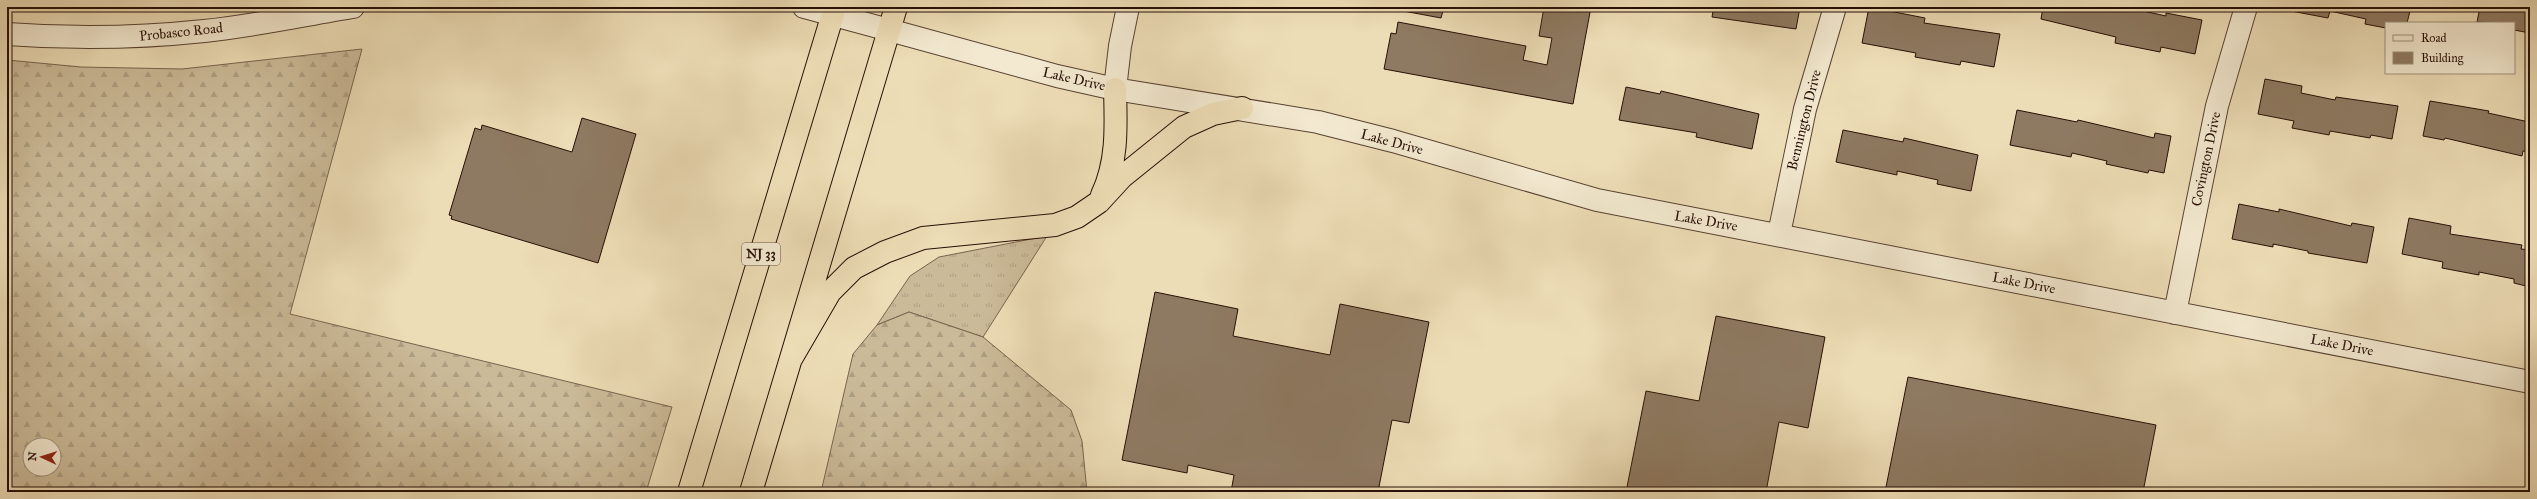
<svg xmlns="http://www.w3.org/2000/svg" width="2537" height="499" viewBox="0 0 2537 499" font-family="'IM FELL Great Primer',serif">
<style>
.grass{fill:url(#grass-tufts);stroke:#79644f}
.forest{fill:url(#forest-firs);stroke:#79644f;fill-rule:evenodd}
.building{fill:#8e7a62;stroke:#270f06}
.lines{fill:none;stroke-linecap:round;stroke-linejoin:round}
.minor-casing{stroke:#584232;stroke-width:24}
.tertiary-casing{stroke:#584232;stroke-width:24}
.trunk-casing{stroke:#270f06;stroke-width:24}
.minor{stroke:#f3e9d0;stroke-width:22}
.tertiary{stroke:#f3e9d0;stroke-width:22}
.trunk{stroke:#edddb6;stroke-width:22}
.labels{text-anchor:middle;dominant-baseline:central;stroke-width:3;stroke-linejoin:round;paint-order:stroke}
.shield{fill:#f3e9d0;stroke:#645043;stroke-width:1}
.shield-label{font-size:13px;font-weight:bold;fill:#270f06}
.street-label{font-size:14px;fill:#270f06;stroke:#f3e9d0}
</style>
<defs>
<pattern id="grass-tufts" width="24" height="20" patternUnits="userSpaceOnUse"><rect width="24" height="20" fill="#cbba98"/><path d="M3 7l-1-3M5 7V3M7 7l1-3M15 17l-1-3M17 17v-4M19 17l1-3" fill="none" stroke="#ae9f82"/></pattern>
<pattern id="forest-firs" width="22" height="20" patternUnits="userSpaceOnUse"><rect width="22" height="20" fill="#cbba98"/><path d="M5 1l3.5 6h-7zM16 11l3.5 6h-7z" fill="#ae9f82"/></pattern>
</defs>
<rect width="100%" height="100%" fill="#edddb6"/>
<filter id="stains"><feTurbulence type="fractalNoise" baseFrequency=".005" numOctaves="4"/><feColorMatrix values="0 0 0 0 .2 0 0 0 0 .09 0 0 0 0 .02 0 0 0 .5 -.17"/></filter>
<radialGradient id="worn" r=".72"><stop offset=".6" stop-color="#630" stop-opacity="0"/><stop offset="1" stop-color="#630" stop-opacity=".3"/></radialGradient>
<path class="grass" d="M 1047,236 L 983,337 L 909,312 L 877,325 L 910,276 L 939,257 Z"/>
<path class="forest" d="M 362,49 L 290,314 L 672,407 L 646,492 L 7,492 L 7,60 L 81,67 L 182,69 ZM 30,445 L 54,445 L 54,469 L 30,469 Z
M 909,312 L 983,337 L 1071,410 L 1082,441 L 1087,492 L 821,492 L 853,354 L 877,325 Z"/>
<path class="building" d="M 1398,7 L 1444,7 L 1441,18 L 1398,10 Z
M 1544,7 L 1591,7 L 1573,104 L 1384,69 L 1391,33 L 1396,34 L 1398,22 L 1526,46 L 1523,60 L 1547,65 L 1552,38 L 1539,36 Z
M 1691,7 L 1800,7 L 1796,29 L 1712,17 L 1713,11 Z
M 1869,7 L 1925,18 L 1924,23 L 2000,34 L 1994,67 L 1961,61 L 1960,65 L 1915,57 L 1916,53 L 1862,43 Z
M 2043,7 L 2125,7 L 2166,16 L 2166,13 L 2202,20 L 2195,54 L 2161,47 L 2160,52 L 2115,43 L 2116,37 L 2041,19 Z
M 2292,7 L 2411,7 L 2407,23 L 2386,23 L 2386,28 L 2365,24 L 2366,19 L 2330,11 L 2328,18 L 2291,11 Z
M 2480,7 L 2530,7 L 2530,33 L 2514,30 L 2514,23 L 2477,22 Z
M 2265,79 L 2302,86 L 2301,93 L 2335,100 L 2336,97 L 2398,106 L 2392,139 L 2371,135 L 2370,138 L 2330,131 L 2329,135 L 2292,128 L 2294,121 L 2258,114 Z
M 1626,87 L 1660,94 L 1661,91 L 1759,114 L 1752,149 L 1696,137 L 1697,133 L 1619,120 Z
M 2430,101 L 2489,111 L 2488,113 L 2529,122 L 2530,118 L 2530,152 L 2523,151 L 2522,156 L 2445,138 L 2444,140 L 2423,136 Z
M 2017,110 L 2077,122 L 2078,120 L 2154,138 L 2155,133 L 2171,136 L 2164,173 L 2149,170 L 2148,173 L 2106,164 L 2107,161 L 2072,153 L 2071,157 L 2010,145 Z
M 582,118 L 636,134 L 598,263 L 451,219 L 452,216 L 449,215 L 475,128 L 481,130 L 482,125 L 572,152 Z
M 1843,130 L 1903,142 L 1904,138 L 1978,155 L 1971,191 L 1937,184 L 1938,180 L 1897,171 L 1897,175 L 1836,162 Z
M 2239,204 L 2279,212 L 2279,209 L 2351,226 L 2352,223 L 2374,227 L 2367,263 L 2308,253 L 2308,251 L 2273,244 L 2273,247 L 2232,239 Z
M 2409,218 L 2451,226 L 2450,234 L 2522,245 L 2521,249 L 2530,250 L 2530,287 L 2514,283 L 2514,279 L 2479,272 L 2479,275 L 2442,268 L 2443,262 L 2402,254 Z
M 1155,292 L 1238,309 L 1233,336 L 1330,355 L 1340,304 L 1429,322 L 1409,423 L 1392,420 L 1378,492 L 1231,492 L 1234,475 L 1188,465 L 1187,473 L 1122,460 Z
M 1716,316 L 1825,337 L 1808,428 L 1779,422 L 1766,492 L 1626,492 L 1646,391 L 1699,401 Z
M 1908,377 L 2156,425 L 2143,492 L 1885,492 Z"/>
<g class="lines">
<g class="minor-casing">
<path id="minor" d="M 889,30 L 1057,76 L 1115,89 L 1318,122 L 1393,141 L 1597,200 L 2530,382
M 1115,89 L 1120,46 L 1128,7
M 1779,234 L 1805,109 L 1835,7
M 2175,313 L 2217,106 L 2246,7"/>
</g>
<g class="tertiary-casing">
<path id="tertiary" d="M 804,7 L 889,30
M 7,34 C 73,39 138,38 204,31 C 254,26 304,15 353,7"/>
</g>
<g class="trunk-casing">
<path id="trunk" d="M 1102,195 C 1118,162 1116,125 1115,89
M 791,359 L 830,292 L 854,268 L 885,252 L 923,238 L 1055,225 L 1077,217 L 1099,202 L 1122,177 L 1184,127 L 1213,114 L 1242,108
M 689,492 L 835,7
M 751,492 L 896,7"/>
</g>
<use href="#minor" class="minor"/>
<use href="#tertiary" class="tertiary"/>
<use href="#trunk" class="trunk"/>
</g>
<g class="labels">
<rect class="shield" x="742" y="243" width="38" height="22" rx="3"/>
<g class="shield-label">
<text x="761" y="254">NJ 33</text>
</g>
<g class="street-label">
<text transform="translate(181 32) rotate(-6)">Probasco Road</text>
<text transform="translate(1074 79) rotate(13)">Lake Drive</text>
<text transform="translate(1804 120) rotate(-76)">Bennington Drive</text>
<text transform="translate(1392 142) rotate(15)">Lake Drive</text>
<text transform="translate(2206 159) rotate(-78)">Covington Drive</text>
<text transform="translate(1706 221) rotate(10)">Lake Drive</text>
<text transform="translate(2024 283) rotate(11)">Lake Drive</text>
<text transform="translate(2342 345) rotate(11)">Lake Drive</text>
</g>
</g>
<rect width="2537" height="499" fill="none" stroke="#edddb6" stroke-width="24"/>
<rect x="8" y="8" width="2521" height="483" fill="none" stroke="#270f06" stroke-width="2"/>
<rect x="12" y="12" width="2513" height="475" fill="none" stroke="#270f06"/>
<rect x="2385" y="22" width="130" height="52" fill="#f3e9d0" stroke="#a1927f"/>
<rect x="2393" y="35" width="20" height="6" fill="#f3e9d0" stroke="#a1927f"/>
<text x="2421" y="42" font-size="12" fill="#270f06">Road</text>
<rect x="2393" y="52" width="20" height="12" fill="#8e7a62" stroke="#a1927f"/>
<text x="2421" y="62" font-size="12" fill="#270f06">Building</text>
<g transform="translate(42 457) rotate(274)"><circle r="19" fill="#f3e9d0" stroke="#a1927f"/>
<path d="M0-3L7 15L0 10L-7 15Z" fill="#8f2418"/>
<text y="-6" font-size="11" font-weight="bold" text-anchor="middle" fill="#270f06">N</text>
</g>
<rect width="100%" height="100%" filter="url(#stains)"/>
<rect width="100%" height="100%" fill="url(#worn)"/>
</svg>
